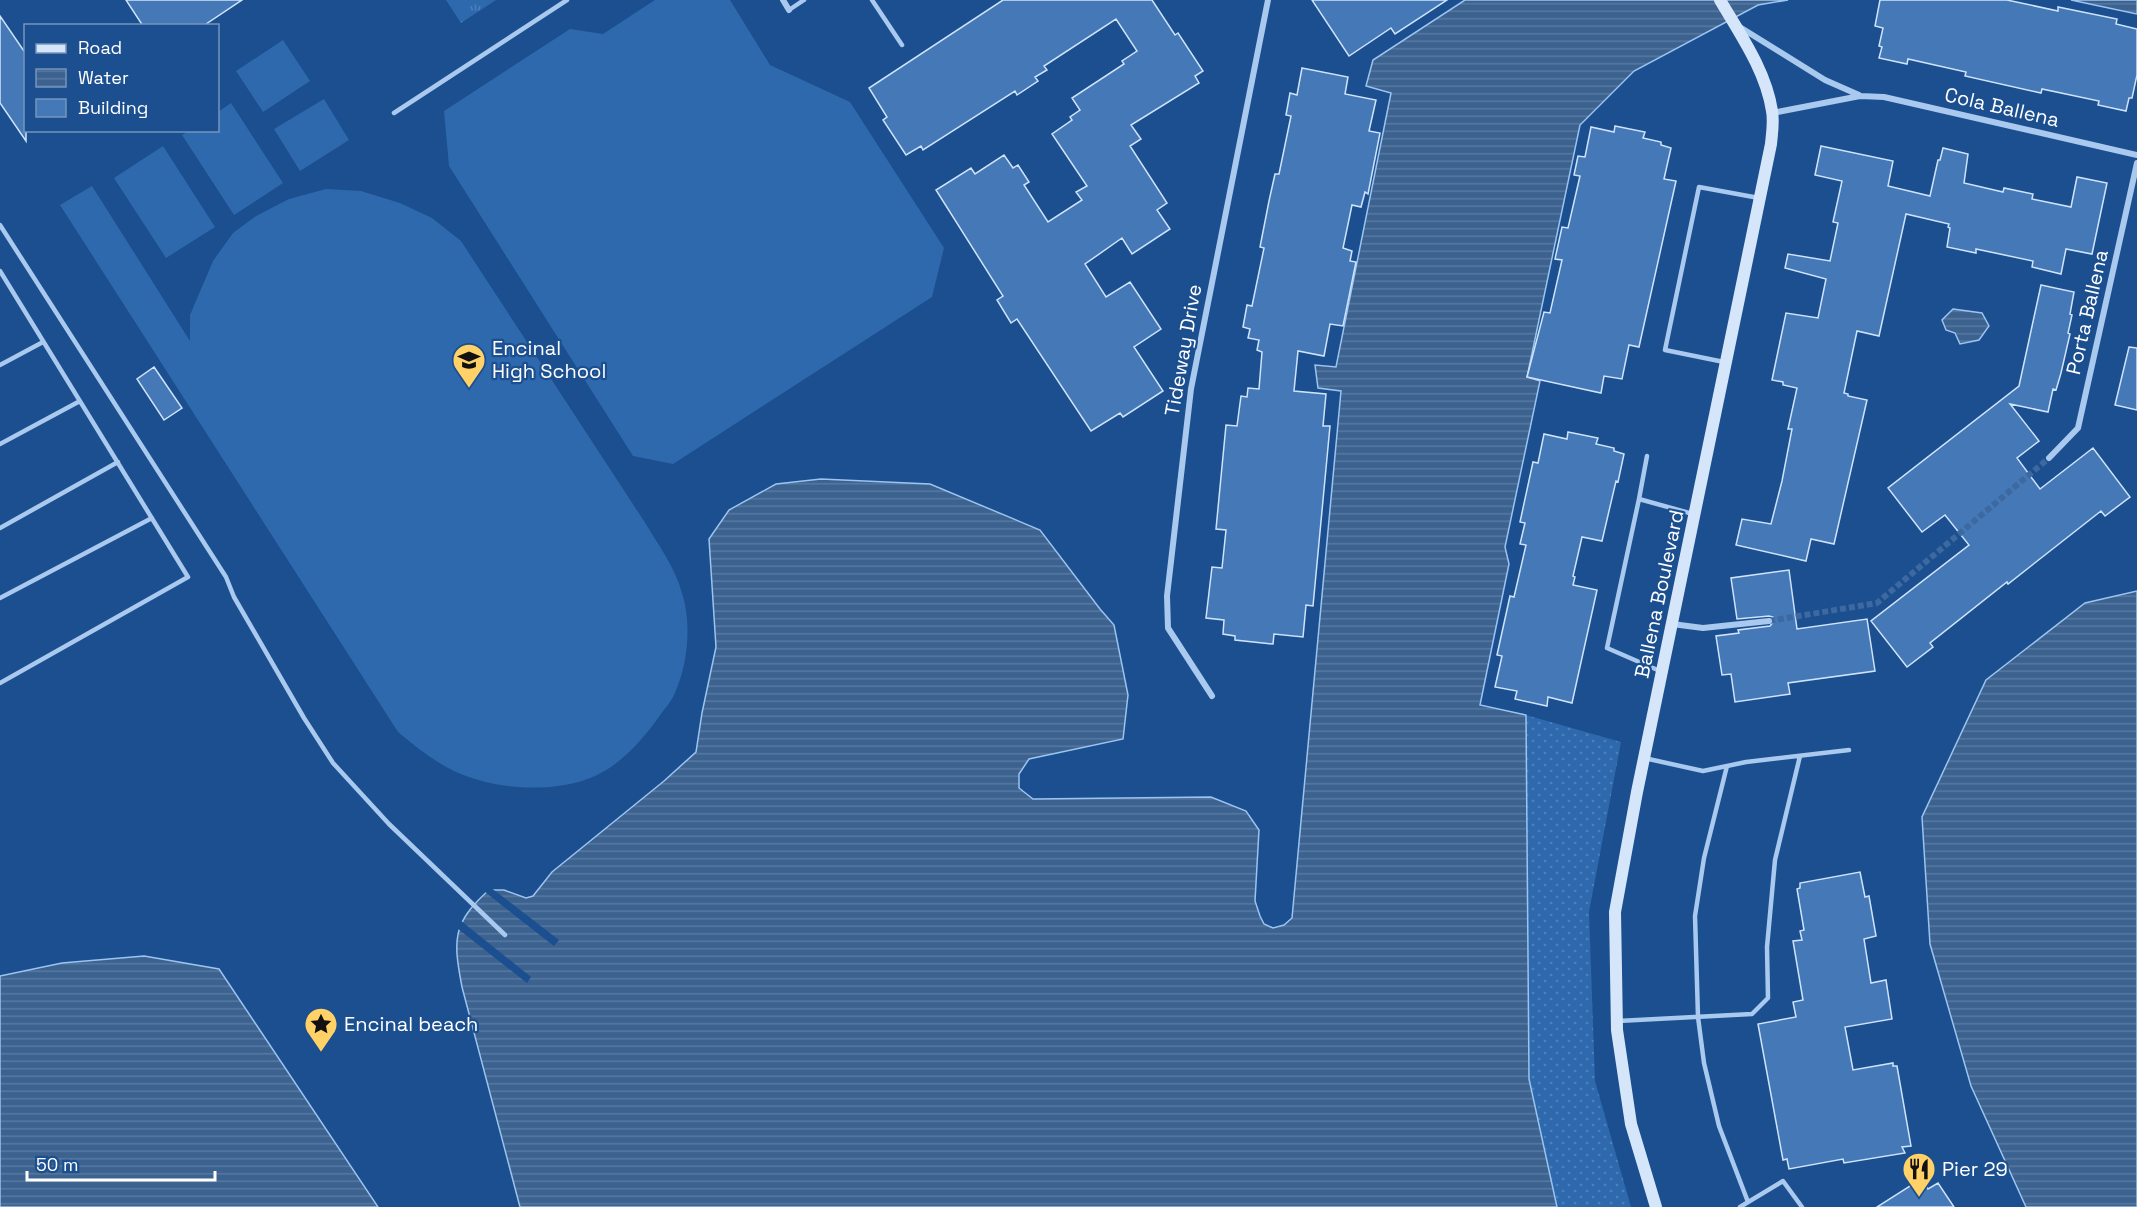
<svg xmlns="http://www.w3.org/2000/svg" width="2137" height="1207" viewBox="0 0 2137 1207" font-family="'Space Grotesk',sans-serif">
<style>
.grass{fill:url(#grass-dots)}
.park{fill:url(#park-tufts)}
.garden{fill:#2e69ad}
.water{fill:url(#water-rules);stroke:#9cc4f0;stroke-width:1.5}
.pier{fill:#1b4f8f}
.building{fill:#4478b7;stroke:#cfe3fa;stroke-width:1.5}
.lines{fill:none;stroke-linecap:round;stroke-linejoin:round}
.street-tunnel{stroke:#3d69a0;stroke-width:6;stroke-dasharray:6 3;stroke-linecap:butt}
.lane{stroke:#a9c9ee;stroke-width:4.5}
.street{stroke:#a9c9ee;stroke-width:6}
.secondary{stroke:#d6e6fa;stroke-width:12}
.labels{text-anchor:middle;dominant-baseline:central;stroke-width:4.5;stroke-linejoin:round;paint-order:stroke}
.street-label{font-size:20px;fill:#fff;stroke:#1b4f8f}
.poi-label{font-size:20px;fill:#fff;stroke:#1b4f8f;text-anchor:start}
</style>
<defs>
<pattern id="grass-dots" width="8" height="8" patternUnits="userSpaceOnUse" patternTransform="scale(1.5)"><rect width="8" height="8" fill="#2e69ad"/><path d="M2 2h.1M6 6h.1" fill="none" stroke="#4d80b9" stroke-width="1.8" stroke-linecap="round"/></pattern>
<pattern id="park-tufts" width="24" height="20" patternUnits="userSpaceOnUse" patternTransform="scale(1.5)"><rect width="24" height="20" fill="#2e69ad"/><path d="M3 7l-1-3M5 7V3M7 7l1-3M15 17l-1-3M17 17v-4M19 17l1-3" fill="none" stroke="#4d80b9"/></pattern>
<pattern id="water-rules" width="6" height="5" patternUnits="userSpaceOnUse" patternTransform="scale(1.5)"><rect width="6" height="5" fill="#3c6290"/><path d="M0 2.5h6" fill="none" stroke="#597aa1"/></pattern>
</defs>
<rect width="100%" height="100%" fill="#1b4f8f"/>
<path class="grass" d="M 1526,715 L 1621,742 L 1589,912 L 1595,1081 L 1631,1207 L 1557,1207 L 1529,1079 Z"/>
<path class="park" d="M 446,0 L 496,0 L 461,23 Z"/>
<path class="garden" d="M 655,0 L 730,0 L 770,65 L 850,102 L 944,248 L 932,297 L 673,464 L 633,456 L 449,166 L 444,111 L 570,29 L 603,34 Z
M 283,40 L 310,81 L 263,112 L 236,71 Z
M 324,99 L 349,140 L 300,171 L 274,129 Z
M 231,103 L 283,183 L 234,215 L 182,135 L 189,131 L 218,130 L 218,112 Z
M 163,146 L 215,227 L 166,258 L 114,178 Z
M 92,186 L 190,341 L 190,315 L 213,261 L 233,233 L 256,216 L 289,199 L 326,189 L 361,191 L 400,203 L 432,218 L 461,241 L 644,521 C 657,543 675,567 682,593 C 692,624 688,665 674,695 C 671,702 665,708 661,714 C 644,738 623,763 595,776 C 555,794 494,790 454,771 C 433,761 415,746 398,732 L 60,205 Z"/>
<path class="water" d="M 1465,0 L 1788,0 L 1758,5 L 1634,71 L 1580,125 L 1527,377 L 1540,381 L 1505,547 L 1509,564 L 1480,705 L 1526,715 L 1529,1079 L 1557,1207 L 520,1207 L 462,987 C 453,940 452,923 489,890 L 504,890 L 526,898 L 533,896 L 552,872 L 664,781 L 696,752 L 702,713 L 716,647 L 709,539 L 729,510 L 776,484 L 821,479 L 930,484 L 1040,530 L 1100,609 L 1114,625 L 1128,695 L 1123,739 L 1029,759 L 1019,774 L 1019,788 L 1033,799 L 1211,797 L 1246,811 L 1259,830 L 1255,901 L 1260,916 L 1264,924 L 1273,928 L 1284,925 L 1292,918 L 1341,391 L 1318,388 L 1315,365 L 1336,367 L 1391,93 L 1366,86 L 1373,60 Z
M 2071,0 L 2137,0 L 2137,14 Z
M 1953,309 L 1982,313 L 1989,326 L 1979,340 L 1960,344 L 1955,333 L 1946,330 L 1942,320 Z
M 2137,591 L 2137,1207 L 2026,1207 L 1971,1086 L 1930,944 L 1922,817 L 1986,680 L 2085,603 Z
M 144,956 L 219,969 L 378,1207 L 0,1207 L 0,976 L 62,963 Z"/>
<path class="pier" d="M 490,887 L 559,940 L 554,946 L 518,918 L 484,891 Z
M 460,920 L 531,977 L 527,983 L 457,928 Z"/>
<path class="building" d="M 126,0 L 242,0 L 203,26 L 143,26 Z
M 1003,0 L 1152,0 L 1175,35 L 1178,33 L 1203,71 L 1195,76 L 1199,83 L 1131,125 L 1141,139 L 1130,146 L 1167,203 L 1157,210 L 1170,229 L 1132,254 L 1122,238 L 1085,264 L 1106,297 L 1130,282 L 1161,329 L 1134,347 L 1163,391 L 1123,417 L 1120,413 L 1091,431 L 1017,319 L 1011,323 L 997,300 L 1003,296 L 936,190 L 971,168 L 975,174 L 1004,155 L 1013,168 L 1018,165 L 1029,182 L 1024,185 L 1048,222 L 1082,200 L 1076,192 L 1087,186 L 1052,134 L 1072,120 L 1070,117 L 1080,110 L 1072,98 L 1124,64 L 1122,61 L 1137,51 L 1116,19 L 1044,66 L 1047,70 L 1035,77 L 1038,81 L 1017,95 L 1015,91 L 923,150 L 921,146 L 906,155 L 883,120 L 887,117 L 869,88 Z
M 1312,0 L 1447,0 L 1395,34 L 1391,28 L 1349,56 Z
M 1880,0 L 2007,0 L 2058,11 L 2058,7 L 2117,19 L 2116,24 L 2137,29 L 2137,75 L 2132,98 L 2129,98 L 2126,111 L 2098,105 L 2099,101 L 2042,89 L 2041,93 L 1965,76 L 1966,72 L 1908,59 L 1907,64 L 1879,58 L 1882,47 L 1879,46 L 1883,28 L 1875,26 Z
M 0,16 L 26,54 L 26,141 L 0,103 Z
M 1302,68 L 1348,77 L 1345,94 L 1376,100 L 1369,131 L 1380,133 L 1368,194 L 1365,192 L 1361,207 L 1352,205 L 1343,248 L 1352,251 L 1350,261 L 1356,262 L 1343,326 L 1330,324 L 1324,356 L 1298,351 L 1294,391 L 1326,394 L 1323,426 L 1330,426 L 1313,606 L 1306,605 L 1303,637 L 1274,634 L 1273,644 L 1235,640 L 1235,636 L 1223,634 L 1224,620 L 1206,618 L 1212,567 L 1222,568 L 1226,530 L 1216,529 L 1226,425 L 1237,426 L 1241,396 L 1247,397 L 1248,388 L 1259,389 L 1262,352 L 1257,350 L 1259,340 L 1248,338 L 1250,329 L 1243,327 L 1247,305 L 1252,306 L 1264,248 L 1260,247 L 1269,201 L 1275,174 L 1279,174 L 1291,116 L 1286,115 L 1290,93 L 1297,95 Z
M 1615,126 L 1645,132 L 1643,138 L 1661,142 L 1661,145 L 1671,148 L 1664,179 L 1676,181 L 1639,347 L 1629,345 L 1622,379 L 1604,376 L 1601,393 L 1527,377 L 1544,312 L 1550,313 L 1562,260 L 1555,259 L 1562,227 L 1568,228 L 1580,176 L 1574,175 L 1578,156 L 1585,157 L 1591,127 L 1614,132 Z
M 1821,146 L 1893,161 L 1888,186 L 1930,196 L 1938,160 L 1940,160 L 1943,148 L 1968,154 L 1964,183 L 2003,192 L 2004,188 L 2033,194 L 2032,199 L 2071,207 L 2077,177 L 2107,183 L 2092,254 L 2066,249 L 2061,274 L 2032,267 L 2033,261 L 1976,249 L 1976,253 L 1947,247 L 1950,228 L 1948,227 L 1949,224 L 1906,214 L 1879,336 L 1857,331 L 1844,393 L 1848,394 L 1848,396 L 1867,400 L 1834,544 L 1811,539 L 1806,561 L 1736,545 L 1742,519 L 1771,524 L 1782,481 L 1792,429 L 1788,429 L 1797,388 L 1783,385 L 1783,382 L 1772,380 L 1786,313 L 1818,318 L 1826,279 L 1785,268 L 1788,254 L 1830,261 L 1838,223 L 1833,222 L 1842,181 L 1815,175 Z
M 2041,285 L 2074,292 L 2070,314 L 2072,315 L 2068,333 L 2070,334 L 2061,373 L 2056,390 L 2053,389 L 2048,412 L 2010,404 L 2039,441 L 2017,458 L 2040,489 L 2093,448 L 2130,497 L 2105,516 L 2101,511 L 2008,584 L 2007,582 L 1930,643 L 1933,647 L 1907,667 L 1871,621 L 1969,545 L 1945,515 L 1922,532 L 1888,488 L 2019,386 Z
M 2129,347 L 2137,348 L 2137,410 L 2115,405 Z
M 154,367 L 182,408 L 164,420 L 137,379 Z
M 1568,432 L 1598,438 L 1596,444 L 1614,448 L 1614,451 L 1624,454 L 1618,482 L 1616,481 L 1602,541 L 1582,537 L 1573,576 L 1575,577 L 1573,585 L 1597,590 L 1572,703 L 1548,697 L 1547,706 L 1515,699 L 1517,691 L 1495,687 L 1502,656 L 1497,655 L 1510,596 L 1514,597 L 1526,545 L 1520,544 L 1525,523 L 1520,522 L 1533,462 L 1538,463 L 1544,434 L 1567,439 Z
M 1789,570 L 1797,629 L 1867,619 L 1875,671 L 1788,683 L 1790,694 L 1735,702 L 1731,674 L 1722,675 L 1716,636 L 1739,633 L 1738,630 L 1770,626 L 1774,621 L 1773,617 L 1769,616 L 1737,619 L 1731,578 Z
M 1860,872 L 1865,897 L 1869,896 L 1876,936 L 1864,939 L 1871,983 L 1886,980 L 1892,1019 L 1845,1027 L 1853,1070 L 1893,1063 L 1893,1066 L 1897,1066 L 1911,1146 L 1902,1147 L 1905,1153 L 1844,1163 L 1843,1159 L 1789,1169 L 1787,1159 L 1783,1160 L 1758,1024 L 1796,1017 L 1793,1002 L 1803,1000 L 1793,941 L 1802,940 L 1800,931 L 1804,930 L 1797,889 L 1800,888 L 1800,883 Z
M 1921,1179 L 1928,1189 L 1938,1183 L 1954,1207 L 1877,1207 Z"/>
<g class="lines">
<path class="street-tunnel" d="M 1769,621 L 1877,603 L 2049,458"/>
<path class="lane" d="M 872,0 L 902,45
M 789,10 L 804,0
M 394,113 L 567,0
M 0,225 L 226,577 L 234,597 L 304,718 L 333,763 L 389,824 L 505,935
M 0,271 L 188,577 L 0,683
M 1724,362 L 1665,350 L 1699,187 L 1759,198
M 0,365 L 43,342
M 0,444 L 80,401
M 1639,499 L 1647,456
M 0,528 L 118,462
M 0,598 L 152,518
M 1660,671 L 1607,648 L 1639,499 L 1693,514
M 1644,758 L 1703,771 L 1746,762 L 1849,750
M 1727,766 L 1704,858 L 1695,916 L 1698,1017 L 1704,1063 L 1719,1126 L 1748,1202
M 1618,1021 L 1752,1014 L 1768,998 L 1767,947 L 1775,860 L 1800,756
M 1740,1207 L 1783,1181 L 1802,1207"/>
<path class="street" d="M 783,0 L 789,10
M 1738,26 L 1825,80 L 1859,95
M 1772,113 L 1860,96 L 1884,97 L 2137,155
M 2049,458 L 2078,428 L 2137,163
M 1672,624 L 1703,628 L 1769,621
M 1212,696 L 1168,628 L 1167,596 L 1191,389 L 1268,0"/>
<path class="secondary" d="M 1656,1207 L 1631,1124 L 1617,1030 L 1615,912 L 1637,792 L 1771,144 C 1772,133 1774,121 1772,111 C 1766,71 1740,34 1720,0"/>
</g>
<defs>
<g id="school-pin" transform="scale(1.725)"><path d="M0 17L-7.5 6A9.5 9.5 0 1 1 7.5 6Z" fill="#ffd166" stroke="#1b4f8f"/><path d="M0-5L7-2L0 1L-7-2ZM-4 1L0 2.5L4 1V4Q0 6-4 4Z" fill="#111"/></g>
<g id="sight-pin" transform="scale(1.725)"><path d="M0 17L-7.5 6A9.5 9.5 0 1 1 7.5 6Z" fill="#ffd166" stroke="#1b4f8f"/><path d="M0-6L1.8-2.2L6-1.7L2.9 1.2L3.7 5.4L0 3.3L-3.7 5.4L-2.9 1.2L-6-1.7L-1.8-2.2Z" fill="#111"/></g>
<g id="restaurant-pin" transform="scale(1.725)"><path d="M0 17L-7.5 6A9.5 9.5 0 1 1 7.5 6Z" fill="#ffd166" stroke="#1b4f8f"/><path d="M-5-6h1v4h1v-4h1v4h1v-4h1v5L-1.5 .5V6h-2V.5L-5-1ZM5-6V6H3V1.5H1.5Q1.5-4 5-6Z" fill="#111"/></g>
</defs>
<g fill-rule="evenodd">
<use href="#school-pin" x="469" y="360"/>
<use href="#sight-pin" x="321" y="1024"/>
<use href="#restaurant-pin" x="1919" y="1169"/>
</g>
<g class="labels">
<g class="street-label">
<text transform="translate(2002 107) rotate(13)">Cola Ballena</text>
<text transform="translate(2087 312) rotate(-77)">Porta Ballena</text>
<text transform="translate(1183 350) rotate(-80)">Tideway Drive</text>
<text transform="translate(1659 594) rotate(-78)">Ballena Boulevard</text>
</g>
<g class="poi-label">
<text x="492" y="348">Encinal<tspan x="492" dy="23">High School</tspan></text>
<text x="344" y="1024">Encinal beach</text>
<text x="1942" y="1169">Pier 29</text>
</g>
</g>
<rect x="24" y="24" width="195" height="108" fill="#1b4f8f" stroke="#7695bc" stroke-width="1.5"/>
<rect x="36" y="44" width="30" height="9" fill="#d6e6fa" stroke="#7695bc" stroke-width="1.5"/>
<text x="78" y="54" font-size="18" fill="#ffffff">Road</text>
<rect x="36" y="69" width="30" height="18" fill="url(#water-rules)" stroke="#7695bc" stroke-width="1.5"/>
<text x="78" y="84" font-size="18" fill="#ffffff">Water</text>
<rect x="36" y="99" width="30" height="18" fill="#4478b7" stroke="#7695bc" stroke-width="1.5"/>
<text x="78" y="114" font-size="18" fill="#ffffff">Building</text>
<path d="M27 1171v9h188v-9" fill="none" stroke="#ffffff" stroke-width="3"/>
<text x="36" y="1171" font-size="18" fill="#ffffff" stroke="#1b4f8f" stroke-width="4.5" paint-order="stroke">50 m</text>
</svg>
